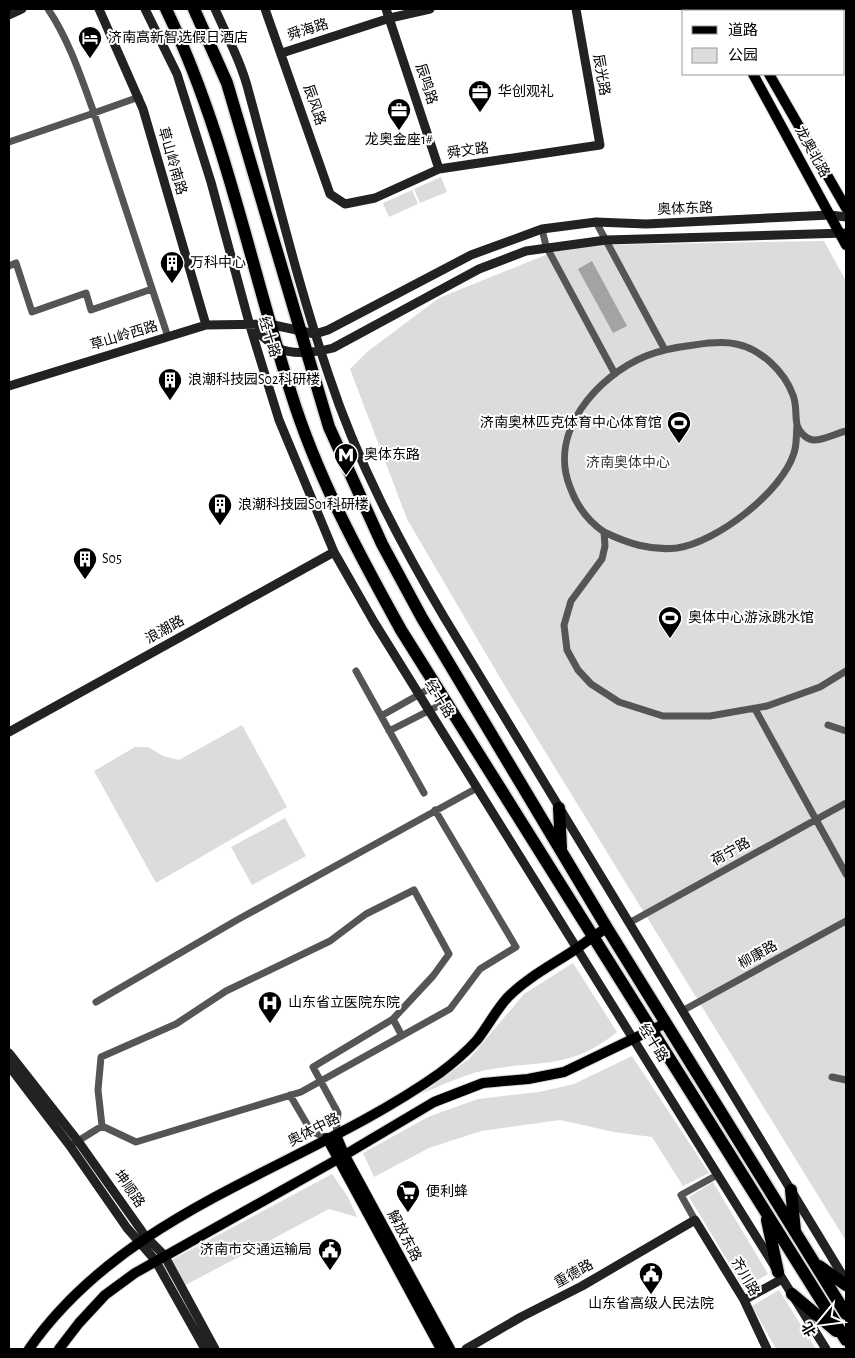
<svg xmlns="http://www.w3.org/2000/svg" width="855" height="1358" viewBox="0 0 855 1358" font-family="'Alegreya Sans','Noto Sans SC',sans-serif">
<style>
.green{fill:#dcdcdc}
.water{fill:#a3a3a3}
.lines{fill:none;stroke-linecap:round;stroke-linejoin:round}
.primary-casing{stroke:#dbdbdb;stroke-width:12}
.highway-casing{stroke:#dbdbdb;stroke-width:15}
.street{stroke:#555;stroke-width:7}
.secondary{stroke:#222;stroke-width:9}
.primary{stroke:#000;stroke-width:10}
.highway{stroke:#000;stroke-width:12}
.labels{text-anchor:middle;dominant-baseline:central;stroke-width:4;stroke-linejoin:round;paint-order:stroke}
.street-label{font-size:14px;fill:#000;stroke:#fff}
.poi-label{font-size:14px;fill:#000;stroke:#fff;text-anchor:start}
.park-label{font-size:14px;fill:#333;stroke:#fff}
</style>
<rect width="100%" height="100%" fill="#fff"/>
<path class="green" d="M 441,177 L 447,192 L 420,203 L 414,189 Z
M 412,190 L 418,204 L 389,217 L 383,203 Z
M 824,241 L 846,281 L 846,1241 L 506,688 L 407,519 L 350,369 L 367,352 L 439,298 L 553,252 L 600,245 Z
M 242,725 L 287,807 L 156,883 L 94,771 L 135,747 L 148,747 L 163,756 L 179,760 Z
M 285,818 L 306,856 L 252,885 L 231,847 Z
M 573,963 L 617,1032 C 571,1070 538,1060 486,1070 C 463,1075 442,1085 421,1094 L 469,1059 L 524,994 Z
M 632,1056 L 709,1173 L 683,1186 L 652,1137 L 614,1132 L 560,1120 L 481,1131 L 429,1148 L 374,1177 L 363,1153 L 428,1117 L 478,1099 L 539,1092 L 574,1084 Z
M 332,1174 L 348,1197 L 357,1217 L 329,1209 L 178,1289 L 162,1265 Z
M 713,1182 L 768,1274 L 744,1288 L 689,1197 Z
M 779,1290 L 816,1349 L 776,1349 L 752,1306 Z"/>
<path class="water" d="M 592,261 L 627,326 L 613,333 L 578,269 Z"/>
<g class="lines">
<g class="primary-casing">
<path id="primary" d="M 716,9 L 718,11
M 734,9 L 735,11
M 753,74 L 846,245
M 769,74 L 846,208
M 336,1135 L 344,1154 L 450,1349
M 327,1138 L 441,1349
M 29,1349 C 127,1208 306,1168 440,1073 C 452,1064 467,1051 477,1040 C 488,1026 496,1010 508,997 C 528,977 552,965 576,949 C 586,942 596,934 607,928
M 59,1349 L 79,1323 L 105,1295 L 135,1273 L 338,1159 L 434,1102 L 483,1083 L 528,1079 L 564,1072 L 666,1023"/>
</g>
<g class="highway-casing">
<path id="highway" d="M 166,9 C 225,131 250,265 291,393 C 317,477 359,554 401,630 L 846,1340
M 194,9 L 227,83 L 329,427 L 382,544 L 422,618 L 607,928 L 846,1314
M 559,808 L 561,848
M 791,1190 L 795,1231
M 767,1220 L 778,1272
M 819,1266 L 846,1285
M 792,1294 L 836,1331"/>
</g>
<path class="street" d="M 48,9 C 69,40 81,77 94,113 L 139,97
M 9,142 L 94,113 L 168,337
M 596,222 L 665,350
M 542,229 L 546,246 L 615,374
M 9,266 L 16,263 L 32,312 L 86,293 L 91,310 L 152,289
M 846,431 C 837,433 822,441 813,440 C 806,439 799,432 797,425 C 795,415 797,405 793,395 C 784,371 761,349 736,344 C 723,341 707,343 694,345 C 677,347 661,350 646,356 C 597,376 548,432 570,487 C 576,504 588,521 604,532 L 605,546 L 602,559 L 571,601 L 564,625 L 567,650 L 578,670 L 591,684 L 619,702 L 663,716 L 710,716 L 767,706 L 820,687 L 846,671
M 604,532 C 627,543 650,551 677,548 C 717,542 782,492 794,453 C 797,445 796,435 797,426
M 356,671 L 424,793
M 755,709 L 846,874
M 381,716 L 436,685
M 828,725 L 846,731
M 389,731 L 446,702
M 629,923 L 846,803
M 96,1002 L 237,920 L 477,788
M 682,1011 L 846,921
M 393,1019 L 402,1036
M 832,1077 L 846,1080
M 290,1095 L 311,1131 L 327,1138
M 102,1126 L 98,1090 L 101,1057 L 176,1024 L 226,991 L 330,941 L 366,914 L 414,890 L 449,954 L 433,976 L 393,1019 L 313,1067 L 338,1113 L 336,1135
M 70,1146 L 102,1126 L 136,1142 L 301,1092 L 450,1009 L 480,969 L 516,947 L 435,810
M 695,1220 L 681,1195 L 717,1175"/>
<path class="secondary" d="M 99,9 L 143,109 L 206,325
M 145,9 L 177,74 L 211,182 L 250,326 L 279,420 L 334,552 L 374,622 L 826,1349
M 215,9 C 227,36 242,64 249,93 C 275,187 297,283 329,376 C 357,461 399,541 444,617 L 846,1281
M 265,9 L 330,194 L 345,204 L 375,198 L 439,169 L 600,145 L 576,9
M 386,9 L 439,169
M 9,15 L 22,9
M 282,53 L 390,18 L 430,9
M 250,326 C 258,332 270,344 278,348 C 294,356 317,352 333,348 L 479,269 L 526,251 L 606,240 L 846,233
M 9,386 L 206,325 L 269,324 L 315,334 L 328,330 L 471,255 L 542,229 L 596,222 L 646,224 L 830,215 L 846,217
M 9,732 L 334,552
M 9,1053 L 78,1141 L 146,1237 L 164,1255 L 215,1349
M 9,1066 L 70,1146 L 127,1228 L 155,1260 L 205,1349
M 744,1300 L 782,1279
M 466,1349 L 521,1317 L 582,1286 L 695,1220 L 744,1300 L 767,1349"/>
<use href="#primary" class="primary"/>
<use href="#highway" class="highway"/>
</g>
<defs>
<g id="hotel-pin" transform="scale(1.25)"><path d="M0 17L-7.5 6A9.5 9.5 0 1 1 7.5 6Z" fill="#000" stroke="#fff"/><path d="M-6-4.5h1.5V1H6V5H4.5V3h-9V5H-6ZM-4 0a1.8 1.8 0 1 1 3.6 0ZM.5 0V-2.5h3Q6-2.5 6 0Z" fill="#fff"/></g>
<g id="office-pin" transform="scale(1.25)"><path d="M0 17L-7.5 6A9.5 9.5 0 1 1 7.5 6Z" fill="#000" stroke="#fff"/><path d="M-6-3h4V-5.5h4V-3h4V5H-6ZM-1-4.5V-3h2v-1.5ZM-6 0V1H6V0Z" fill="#fff"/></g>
<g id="building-pin" transform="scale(1.25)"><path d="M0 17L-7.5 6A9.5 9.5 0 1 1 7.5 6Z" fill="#000" stroke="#fff"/><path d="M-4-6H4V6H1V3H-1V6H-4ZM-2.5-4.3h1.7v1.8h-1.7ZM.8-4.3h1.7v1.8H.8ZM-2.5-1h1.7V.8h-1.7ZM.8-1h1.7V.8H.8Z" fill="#fff"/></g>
<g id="stadium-pin" transform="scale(1.25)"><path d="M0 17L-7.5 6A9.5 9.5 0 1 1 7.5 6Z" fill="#000" stroke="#fff"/><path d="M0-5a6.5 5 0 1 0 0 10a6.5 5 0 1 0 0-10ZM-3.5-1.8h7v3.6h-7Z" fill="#fff"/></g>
<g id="metro-pin" transform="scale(1.25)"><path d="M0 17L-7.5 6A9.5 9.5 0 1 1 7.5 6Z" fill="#000" stroke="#fff"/><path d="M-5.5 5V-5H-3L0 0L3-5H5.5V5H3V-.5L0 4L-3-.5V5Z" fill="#fff"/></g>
<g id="hospital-pin" transform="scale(1.25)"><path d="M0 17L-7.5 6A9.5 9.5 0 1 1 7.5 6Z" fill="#000" stroke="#fff"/><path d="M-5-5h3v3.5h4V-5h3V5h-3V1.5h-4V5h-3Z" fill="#fff"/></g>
<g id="supermarket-pin" transform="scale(1.25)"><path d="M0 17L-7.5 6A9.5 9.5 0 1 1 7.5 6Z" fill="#000" stroke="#fff"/><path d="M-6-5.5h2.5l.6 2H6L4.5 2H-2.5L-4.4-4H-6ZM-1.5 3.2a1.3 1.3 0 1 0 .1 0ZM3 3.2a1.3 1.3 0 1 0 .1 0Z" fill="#fff"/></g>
<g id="civic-pin" transform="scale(1.25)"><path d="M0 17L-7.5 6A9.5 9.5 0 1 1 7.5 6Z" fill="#000" stroke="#fff"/><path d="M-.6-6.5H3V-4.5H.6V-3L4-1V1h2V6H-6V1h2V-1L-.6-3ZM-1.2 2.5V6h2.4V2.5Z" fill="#fff"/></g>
</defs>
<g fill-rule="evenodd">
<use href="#hotel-pin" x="90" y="38"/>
<use href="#office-pin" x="480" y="92"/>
<use href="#office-pin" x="399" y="110"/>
<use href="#building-pin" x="172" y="263"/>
<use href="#building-pin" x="170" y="380"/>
<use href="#stadium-pin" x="679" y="423"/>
<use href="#metro-pin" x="346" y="455"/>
<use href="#building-pin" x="220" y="505"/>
<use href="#building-pin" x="85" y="559"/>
<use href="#stadium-pin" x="670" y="618"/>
<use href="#hospital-pin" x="270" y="1003"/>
<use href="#supermarket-pin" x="408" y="1192"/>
<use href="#civic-pin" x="330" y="1250"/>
<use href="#civic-pin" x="651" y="1274"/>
</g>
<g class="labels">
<g class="street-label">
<text transform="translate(308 30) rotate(-18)">舜海路</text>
<text transform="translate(601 75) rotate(80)">辰光路</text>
<text transform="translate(426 84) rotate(72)">辰鸣路</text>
<text transform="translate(314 105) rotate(71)">辰风路</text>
<text transform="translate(468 151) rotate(-8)">舜文路</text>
<text transform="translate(812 152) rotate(61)">龙奥北路</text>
<text transform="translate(172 161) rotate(74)">草山岭南路</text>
<text transform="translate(685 209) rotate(-2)">奥体东路</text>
<text transform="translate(124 336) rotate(-17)">草山岭西路</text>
<text transform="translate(269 337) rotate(73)">经十路</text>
<text transform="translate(165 630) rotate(-29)">浪潮路</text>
<text transform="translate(439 699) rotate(58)">经十路</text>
<text transform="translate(731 852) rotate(-29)">荷宁路</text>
<text transform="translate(758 955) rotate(-29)">柳康路</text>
<text transform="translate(653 1043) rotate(58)">经十路</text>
<text transform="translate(314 1130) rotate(-27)">奥体中路</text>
<text transform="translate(129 1189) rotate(55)">坤顺路</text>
<text transform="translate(404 1236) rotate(62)">解放东路</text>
<text transform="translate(574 1274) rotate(-29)">重德路</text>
<text transform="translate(745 1277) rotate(60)">齐川路</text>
</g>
<g class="poi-label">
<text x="108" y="38">济南高新智选假日酒店</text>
<text x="498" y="92">华创观礼</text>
<text x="399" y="140" text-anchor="middle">龙奥金座1#</text>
<text x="190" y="263">万科中心</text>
<text x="188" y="380">浪潮科技园S02科研楼</text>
<text x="662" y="423" text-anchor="end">济南奥林匹克体育中心体育馆</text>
<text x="364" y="455">奥体东路</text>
<text x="238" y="505">浪潮科技园S01科研楼</text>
<text x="102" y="559">S05</text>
<text x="688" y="618">奥体中心游泳跳水馆</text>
<text x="288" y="1003">山东省立医院东院</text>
<text x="426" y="1192">便利蜂</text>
<text x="312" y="1250" text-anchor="end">济南市交通运输局</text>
<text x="651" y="1304" text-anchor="middle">山东省高级人民法院</text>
</g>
<g class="park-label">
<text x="628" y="463">济南奥体中心</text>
</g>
</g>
<rect width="855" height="1358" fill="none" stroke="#000000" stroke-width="20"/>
<rect x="682" y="10" width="162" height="65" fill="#ffffff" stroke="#999999"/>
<rect x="692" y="26" width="25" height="8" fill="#000000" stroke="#999999"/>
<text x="728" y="35" font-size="15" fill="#000000">道路</text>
<rect x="692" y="48" width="25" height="15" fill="#dcdcdc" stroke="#999999"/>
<text x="728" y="60" font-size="15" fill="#000000">公园</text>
<g transform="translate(820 1323) rotate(241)" stroke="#ffffff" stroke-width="4" paint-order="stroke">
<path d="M0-4L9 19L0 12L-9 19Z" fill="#000000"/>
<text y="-8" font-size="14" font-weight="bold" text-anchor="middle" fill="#000000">北</text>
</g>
</svg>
